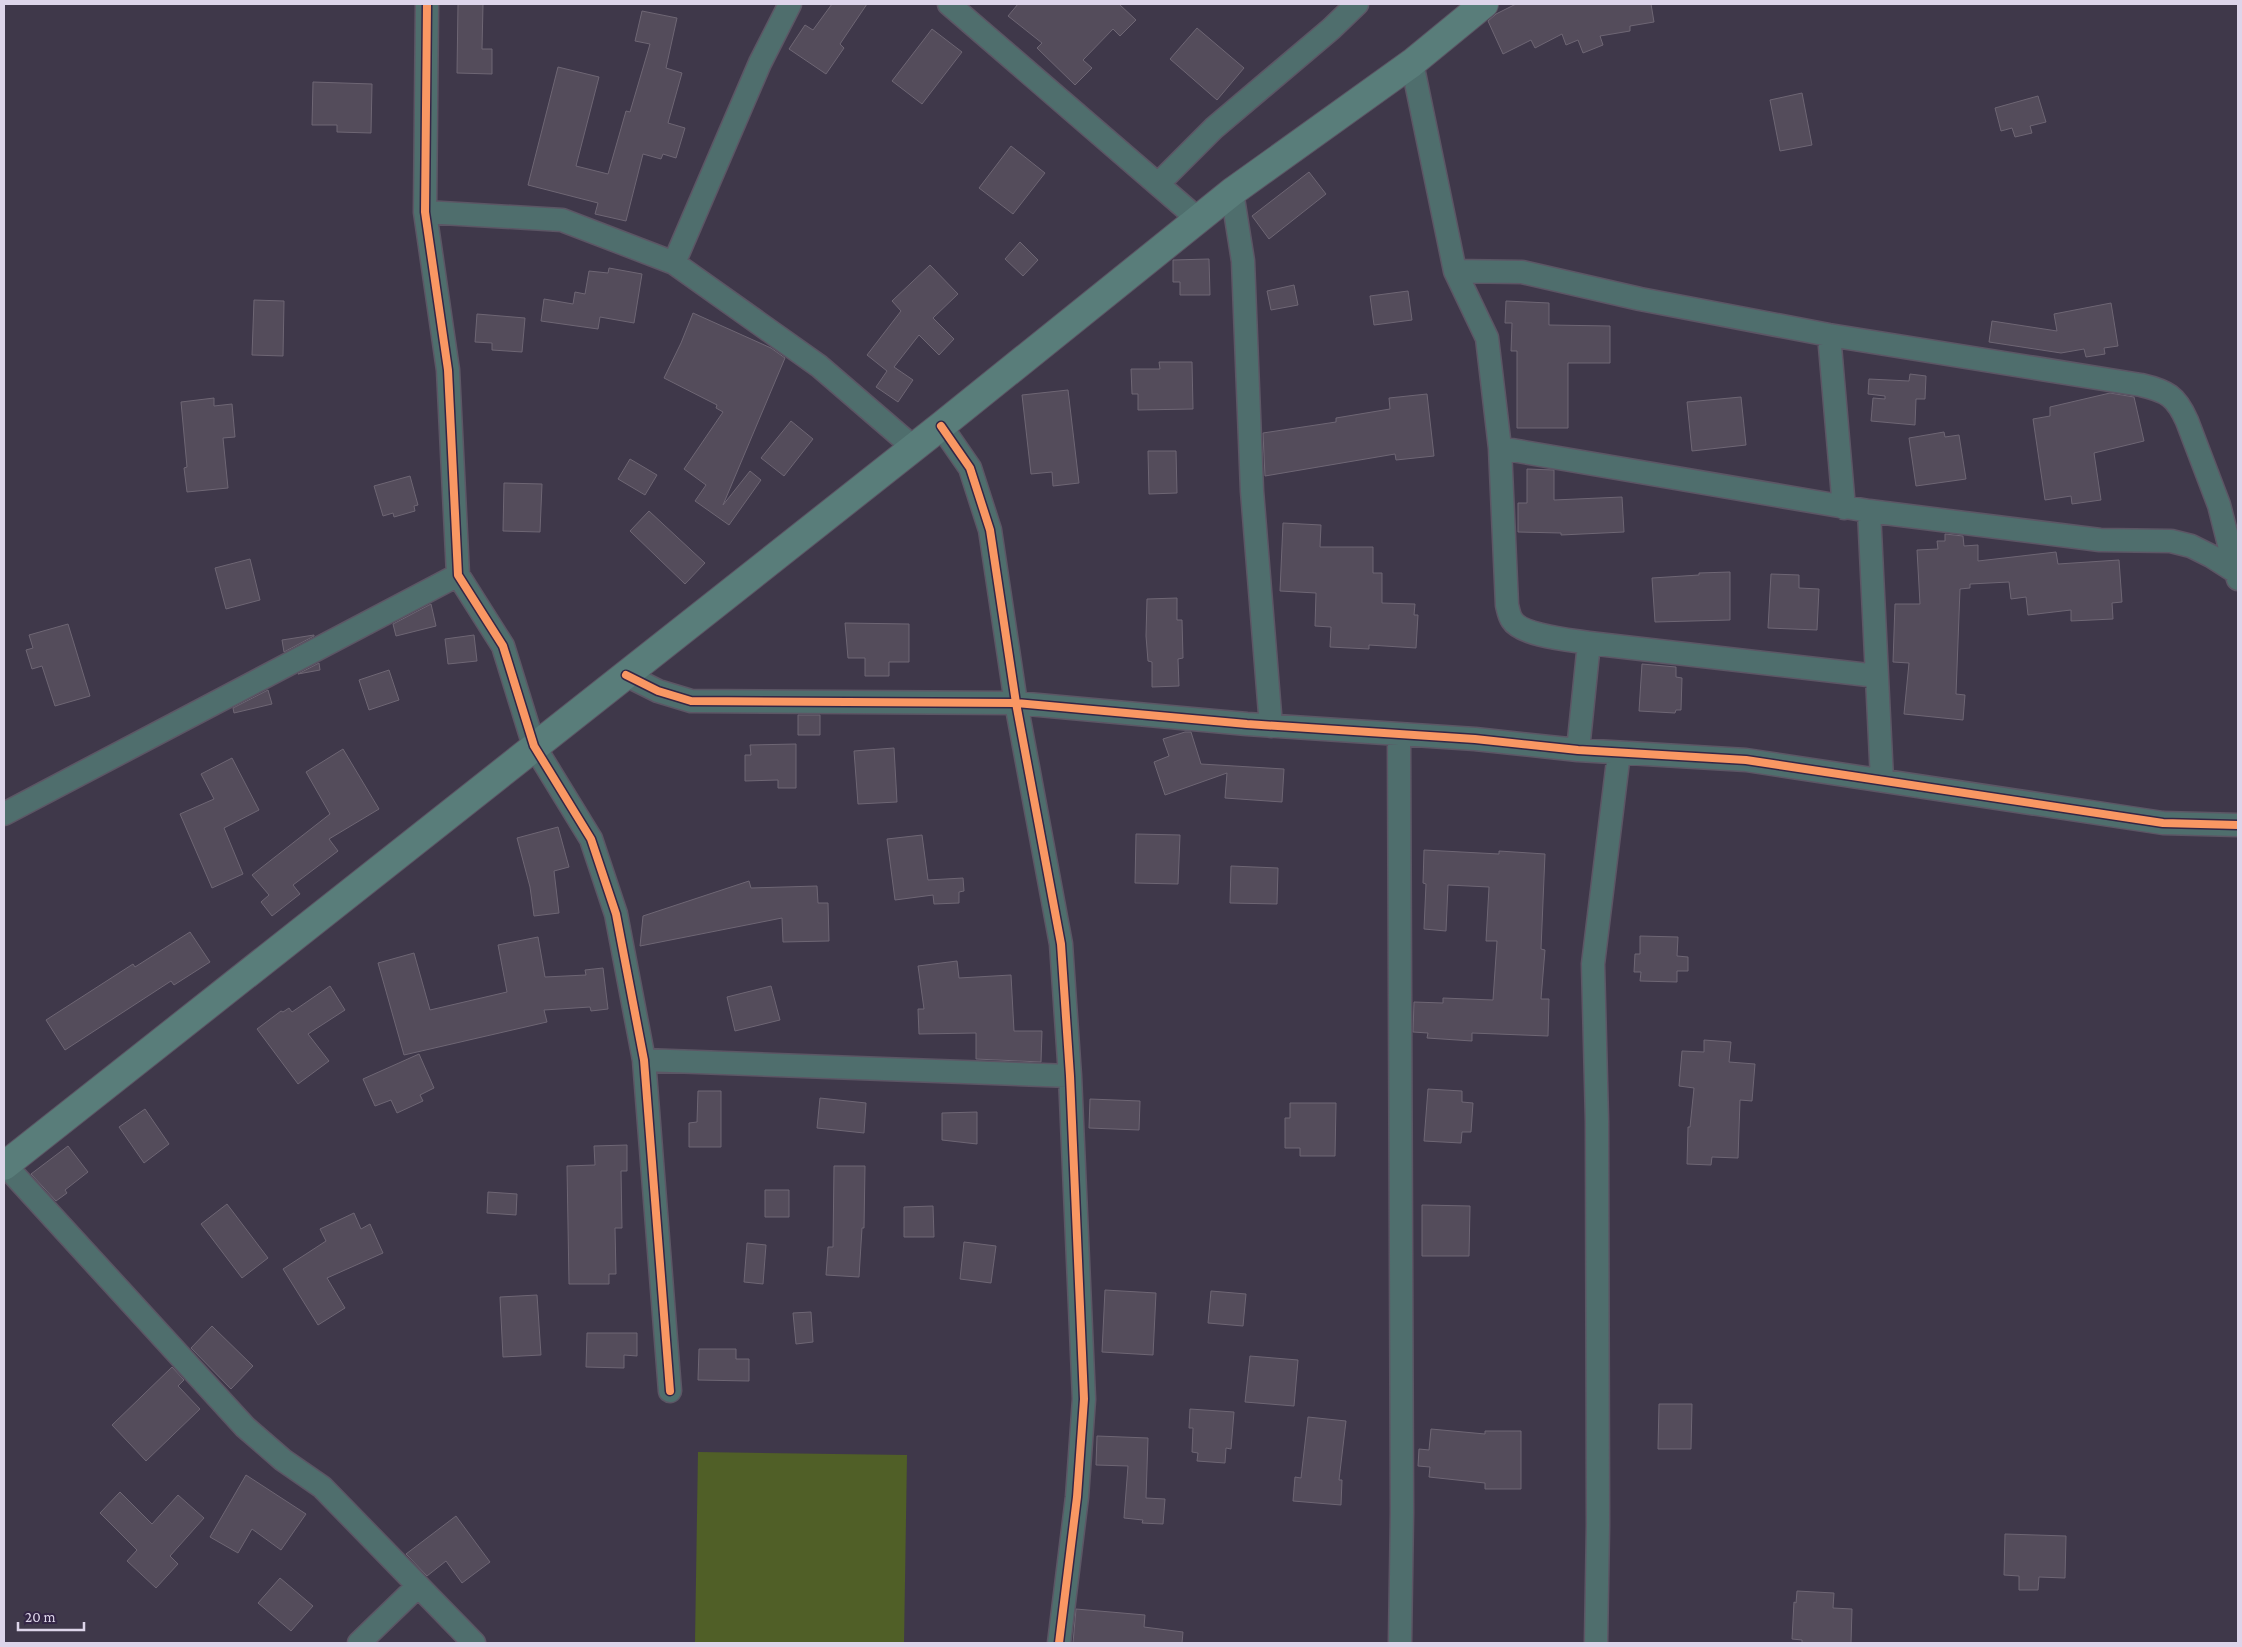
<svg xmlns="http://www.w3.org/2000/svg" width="2242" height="1647" viewBox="0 0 2242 1647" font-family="'Crimson Pro',serif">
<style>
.green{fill:#505f27}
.building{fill:#544c5b;stroke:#6e6674}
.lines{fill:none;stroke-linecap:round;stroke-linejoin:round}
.minor-casing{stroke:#5c5665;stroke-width:25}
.secondary-casing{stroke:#5c5665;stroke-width:30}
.minor{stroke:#4f6e6d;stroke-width:22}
.secondary{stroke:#597d7a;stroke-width:28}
.cycleway-casing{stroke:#342646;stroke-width:11}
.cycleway{stroke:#f99763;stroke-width:8}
</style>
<rect width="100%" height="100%" fill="#3f384a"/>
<path class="green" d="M 698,1452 L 907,1455 L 904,1643 L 695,1643 Z"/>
<path class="building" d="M 458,4 L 483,4 L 482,49 L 492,49 L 492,74 L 457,73 Z
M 832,4 L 867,4 L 840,44 L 844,48 L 826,74 L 789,49 L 805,25 L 813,30 Z
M 1018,4 L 1119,4 L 1136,20 L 1120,36 L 1113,29 L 1083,60 L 1092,68 L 1075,85 L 1037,48 L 1042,43 L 1008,16 Z
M 1516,4 L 1651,4 L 1654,22 L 1630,26 L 1630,31 L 1600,36 L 1603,45 L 1583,53 L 1578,40 L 1566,45 L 1562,34 L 1535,48 L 1531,40 L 1503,54 L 1488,21 L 1496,14 Z
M 642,11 L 677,18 L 666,68 L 682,73 L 668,123 L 685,128 L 676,158 L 663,154 L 661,159 L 643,154 L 626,221 L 595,214 L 598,203 L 528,185 L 558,67 L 599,77 L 576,166 L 608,174 L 626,111 L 630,112 L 650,44 L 635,41 Z
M 1197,28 L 1244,68 L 1217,100 L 1170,59 Z
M 932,29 L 962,52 L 922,104 L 892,81 Z
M 313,82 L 372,84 L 371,133 L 337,132 L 337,125 L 312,125 Z
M 1802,93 L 1812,145 L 1780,151 L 1770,100 Z
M 2038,96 L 2046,122 L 2030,126 L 2032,133 L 2015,137 L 2012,128 L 2001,131 L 1995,108 Z
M 1011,146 L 1045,173 L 1013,214 L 979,188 Z
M 1309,172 L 1326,194 L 1269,239 L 1252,216 Z
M 1020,242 L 1038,260 L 1023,276 L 1005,259 Z
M 1209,259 L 1210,295 L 1180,295 L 1180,282 L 1173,282 L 1173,260 Z
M 930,265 L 958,294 L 933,318 L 954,339 L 939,355 L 919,335 L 894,367 L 913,380 L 898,402 L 876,387 L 887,371 L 867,355 L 901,311 L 892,301 Z
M 609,268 L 642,274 L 634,323 L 600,317 L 598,329 L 541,321 L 544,299 L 573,304 L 575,292 L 585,294 L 589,271 L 608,273 Z
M 1294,285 L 1298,305 L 1271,310 L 1267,291 Z
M 1408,291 L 1412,320 L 1374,325 L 1370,296 Z
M 254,300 L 284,301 L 283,356 L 252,355 Z
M 1506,301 L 1549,303 L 1549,325 L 1610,326 L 1610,363 L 1568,363 L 1568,428 L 1517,428 L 1517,351 L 1511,351 L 1512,323 L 1505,323 Z
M 2111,303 L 2118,346 L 2104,348 L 2105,354 L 2086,357 L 2084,349 L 2061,353 L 1989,342 L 1992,321 L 2057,331 L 2054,314 Z
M 693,313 L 771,348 L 785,358 L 723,505 L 750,471 L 761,480 L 729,525 L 695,501 L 706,485 L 684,469 L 723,412 L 716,408 L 717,405 L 664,378 L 681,343 Z
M 477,314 L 525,318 L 522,352 L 492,350 L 492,343 L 475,342 Z
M 1159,362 L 1192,362 L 1193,409 L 1138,410 L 1138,394 L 1132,394 L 1131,369 L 1160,369 Z
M 1910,374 L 1926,376 L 1925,399 L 1916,399 L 1915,425 L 1871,421 L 1873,398 L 1885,399 L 1885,396 L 1868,394 L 1869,379 L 1909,381 Z
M 1068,390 L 1079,483 L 1053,486 L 1052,472 L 1031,474 L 1022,395 Z
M 2110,393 L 2134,397 L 2144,441 L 2094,453 L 2101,500 L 2072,504 L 2071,496 L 2045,500 L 2033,419 L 2050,416 L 2050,407 Z
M 1427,394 L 1434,456 L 1396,460 L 1395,454 L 1265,476 L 1263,433 L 1336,422 L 1336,418 L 1390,409 L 1389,398 Z
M 1741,397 L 1746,445 L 1692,451 L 1687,402 Z
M 214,398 L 214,406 L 232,404 L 235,437 L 223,438 L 228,488 L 187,492 L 184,468 L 187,467 L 181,402 Z
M 791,421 L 813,439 L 784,476 L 761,458 Z
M 1944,432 L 1945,437 L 1959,435 L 1966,479 L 1916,486 L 1909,438 Z
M 1148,451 L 1176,451 L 1177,493 L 1149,494 Z
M 630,459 L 657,475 L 645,495 L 618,479 Z
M 1527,469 L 1554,470 L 1554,500 L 1622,497 L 1624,532 L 1561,535 L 1561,533 L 1518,532 L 1518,503 L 1527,503 Z
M 410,476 L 418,505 L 414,506 L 415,511 L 394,517 L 393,513 L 383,516 L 374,486 Z
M 504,483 L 542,484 L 540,532 L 503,531 Z
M 649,511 L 705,563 L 685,584 L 630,531 Z
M 1283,523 L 1321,525 L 1320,547 L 1373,547 L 1373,573 L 1382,573 L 1382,603 L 1415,604 L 1414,615 L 1418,615 L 1416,648 L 1369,645 L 1369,649 L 1330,647 L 1331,627 L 1315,626 L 1316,593 L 1280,591 Z
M 1945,534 L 1963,536 L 1964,546 L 1978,545 L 1978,561 L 2056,552 L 2058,564 L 2119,560 L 2122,602 L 2112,603 L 2113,619 L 2071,621 L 2071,610 L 2028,615 L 2026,597 L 2011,599 L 2009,582 L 1970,584 L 1970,588 L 1960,589 L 1956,694 L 1965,695 L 1963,720 L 1904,714 L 1909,663 L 1893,662 L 1895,604 L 1920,604 L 1917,550 L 1938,549 L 1937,541 L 1945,541 Z
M 250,559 L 260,600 L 226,609 L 215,568 Z
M 1730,572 L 1730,620 L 1655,622 L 1652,578 L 1699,575 L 1699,573 Z
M 1771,574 L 1799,575 L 1799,588 L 1819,589 L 1817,630 L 1768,628 Z
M 1177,598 L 1177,620 L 1182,620 L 1183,658 L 1178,659 L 1179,686 L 1152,687 L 1152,662 L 1148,661 L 1146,636 L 1147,599 Z
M 431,604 L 436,626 L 396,636 L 393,624 Z
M 845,623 L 909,624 L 909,662 L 889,662 L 889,676 L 865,676 L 865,658 L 848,658 Z
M 68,624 L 90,696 L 55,706 L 42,666 L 32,669 L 26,650 L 33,648 L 29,635 Z
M 314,635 L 314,636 L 284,652 L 282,640 Z
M 474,635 L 477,661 L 448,664 L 445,639 Z
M 319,663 L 320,670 L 298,674 Z
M 1642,664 L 1676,667 L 1676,677 L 1682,678 L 1681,710 L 1676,710 L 1675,713 L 1639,711 Z
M 389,670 L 399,700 L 369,710 L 359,680 Z
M 268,690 L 272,704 L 234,713 L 233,708 Z
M 798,715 L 820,715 L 820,735 L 798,735 Z
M 1185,732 L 1191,732 L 1201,764 L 1284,769 L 1282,802 L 1225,798 L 1227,773 L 1165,795 L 1154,762 L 1169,756 L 1163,739 Z
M 796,744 L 796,788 L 778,788 L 778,780 L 745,781 L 745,755 L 751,755 L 750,745 Z
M 894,748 L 897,802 L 858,804 L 854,751 Z
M 343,749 L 379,809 L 329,839 L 338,851 L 293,885 L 300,894 L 272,916 L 261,902 L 269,895 L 252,875 L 330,814 L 306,772 Z
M 232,758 L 259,810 L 224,828 L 243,874 L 212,888 L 180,814 L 214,799 L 201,774 Z
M 558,827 L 569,867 L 554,871 L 559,913 L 534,916 L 530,887 L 517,838 Z
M 1136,834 L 1180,835 L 1178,884 L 1135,883 Z
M 922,835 L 928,880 L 963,878 L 964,891 L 959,892 L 959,903 L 934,904 L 933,895 L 895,900 L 887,839 Z
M 1424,850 L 1499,854 L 1499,851 L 1545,854 L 1541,949 L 1545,950 L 1541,999 L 1549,999 L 1548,1036 L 1472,1033 L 1472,1041 L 1427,1038 L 1428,1033 L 1413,1032 L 1414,1002 L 1443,1003 L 1443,998 L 1493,1000 L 1497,941 L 1486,941 L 1489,887 L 1448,885 L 1446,931 L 1424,929 L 1426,884 L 1423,883 Z
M 1231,866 L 1278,868 L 1277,904 L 1230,903 Z
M 749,881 L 751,888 L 817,886 L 818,903 L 828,903 L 829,941 L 783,942 L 782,918 L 640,946 L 643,916 Z
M 190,932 L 210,962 L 174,985 L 171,981 L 65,1050 L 46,1020 L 133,964 L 135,967 Z
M 1640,936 L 1678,937 L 1677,956 L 1688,957 L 1688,971 L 1677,971 L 1677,982 L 1640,981 L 1641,972 L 1634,972 L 1635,954 L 1640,954 Z
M 538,937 L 545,977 L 586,975 L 585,970 L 603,968 L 608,1009 L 591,1011 L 590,1007 L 544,1010 L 547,1022 L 404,1055 L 378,963 L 414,953 L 430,1010 L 507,992 L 498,945 Z
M 957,961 L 959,978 L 1011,975 L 1014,1031 L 1042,1031 L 1041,1062 L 976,1059 L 976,1033 L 919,1034 L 918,1009 L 924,1009 L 918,966 Z
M 330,986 L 345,1010 L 308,1034 L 329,1061 L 298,1084 L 257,1029 L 281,1011 L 283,1012 L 289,1008 L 292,1012 Z
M 771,986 L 780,1020 L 735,1031 L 727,997 Z
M 1704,1040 L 1731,1042 L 1729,1062 L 1755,1064 L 1752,1101 L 1740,1100 L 1738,1158 L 1712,1157 L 1711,1165 L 1687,1164 L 1688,1127 L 1690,1127 L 1694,1088 L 1679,1086 L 1682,1051 L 1704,1052 Z
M 419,1054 L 434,1088 L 420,1095 L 423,1101 L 397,1113 L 391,1100 L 375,1106 L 363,1079 Z
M 1428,1089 L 1462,1091 L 1462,1102 L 1473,1103 L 1471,1132 L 1462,1132 L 1461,1143 L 1424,1141 Z
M 698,1091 L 721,1091 L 721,1147 L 689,1147 L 689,1123 L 697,1122 Z
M 820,1098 L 866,1103 L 864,1133 L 817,1128 Z
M 1090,1099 L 1140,1101 L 1139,1130 L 1089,1128 Z
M 1290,1103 L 1336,1103 L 1335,1156 L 1300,1156 L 1300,1148 L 1285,1148 L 1285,1118 L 1290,1118 Z
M 145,1109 L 169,1144 L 144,1163 L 119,1127 Z
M 977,1112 L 977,1144 L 942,1140 L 942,1113 Z
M 627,1145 L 627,1171 L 621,1171 L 622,1228 L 615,1228 L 616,1274 L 609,1274 L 609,1284 L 569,1284 L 567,1166 L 595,1165 L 594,1146 Z
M 68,1146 L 88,1172 L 65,1190 L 67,1193 L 56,1201 L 31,1174 Z
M 834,1166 L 865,1166 L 864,1228 L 862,1228 L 859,1277 L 826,1275 L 828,1247 L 833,1247 Z
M 765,1190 L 789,1190 L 789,1217 L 765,1217 Z
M 488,1192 L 517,1194 L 516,1215 L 487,1213 Z
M 227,1204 L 268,1258 L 242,1278 L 201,1224 Z
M 1422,1205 L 1470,1206 L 1469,1256 L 1422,1256 Z
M 933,1206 L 934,1237 L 904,1237 L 904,1207 Z
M 354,1213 L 361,1229 L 370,1224 L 383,1253 L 327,1278 L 345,1308 L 318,1325 L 283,1269 L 326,1241 L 320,1229 Z
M 964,1242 L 996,1246 L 991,1283 L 960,1279 Z
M 747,1243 L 766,1245 L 763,1284 L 744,1282 Z
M 1105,1290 L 1156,1293 L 1153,1355 L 1102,1352 Z
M 1211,1291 L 1246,1294 L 1243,1326 L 1208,1323 Z
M 537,1295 L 541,1355 L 503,1357 L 500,1297 Z
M 811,1312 L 813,1342 L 796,1344 L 793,1313 Z
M 212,1326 L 253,1366 L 231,1389 L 191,1348 Z
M 587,1333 L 637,1333 L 637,1356 L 624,1355 L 624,1368 L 586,1367 Z
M 699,1349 L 736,1349 L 736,1359 L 749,1359 L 749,1381 L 698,1380 Z
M 1250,1356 L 1298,1360 L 1294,1406 L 1245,1402 Z
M 172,1367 L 184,1380 L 178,1386 L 200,1409 L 146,1461 L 112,1425 Z
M 1659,1404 L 1692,1404 L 1691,1449 L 1658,1449 Z
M 1190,1409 L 1234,1412 L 1231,1449 L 1226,1448 L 1225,1463 L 1197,1461 L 1198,1453 L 1192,1452 L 1193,1428 L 1189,1428 Z
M 1308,1417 L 1346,1421 L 1339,1480 L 1342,1480 L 1341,1505 L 1293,1501 L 1295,1477 L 1301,1478 Z
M 1431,1429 L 1485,1434 L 1485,1431 L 1521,1431 L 1521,1489 L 1485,1489 L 1485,1483 L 1429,1477 L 1430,1467 L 1418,1466 L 1419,1449 L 1429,1450 Z
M 1097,1436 L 1148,1438 L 1146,1498 L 1165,1499 L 1163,1524 L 1142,1523 L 1143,1520 L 1124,1518 L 1128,1466 L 1096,1465 Z
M 246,1475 L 306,1514 L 281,1550 L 252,1529 L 238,1553 L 210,1537 Z
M 120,1492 L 152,1524 L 178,1495 L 204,1518 L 170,1556 L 178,1564 L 156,1588 L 127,1561 L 137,1550 L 100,1513 Z
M 456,1516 L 490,1562 L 462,1583 L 446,1561 L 427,1576 L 406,1554 Z
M 2005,1534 L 2066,1536 L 2065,1578 L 2039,1577 L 2038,1590 L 2019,1590 L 2019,1576 L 2004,1575 Z
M 280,1578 L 313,1606 L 291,1631 L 258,1603 Z
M 1797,1591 L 1834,1593 L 1833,1608 L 1852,1609 L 1851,1643 L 1802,1643 L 1802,1640 L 1792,1639 L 1794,1602 L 1796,1603 Z
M 1076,1609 L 1145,1615 L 1144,1627 L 1183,1632 L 1182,1643 L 1073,1643 Z"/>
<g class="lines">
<g class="minor-casing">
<path id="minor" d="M 427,4 L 425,212 L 448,370 L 458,575 L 503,646 L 534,746 L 591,839 L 616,914 L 644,1060 L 670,1391
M 949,4 L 1198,219
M 1412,63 L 1455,271 L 1487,338 L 1500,448 L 1507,605 C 1508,609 1509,616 1512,620 C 1522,636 1571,640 1589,643 L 1578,750
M 1158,184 L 1214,128 L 1331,29 L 1357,4
M 1232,192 L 1243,261 L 1252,491 L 1271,726
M 425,212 L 562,220 L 674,263 L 819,366 L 913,447
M 674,263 L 760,63 L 790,4
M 1455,271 L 1522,272 L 1640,299 L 1829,335 L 2141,385 C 2167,391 2176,396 2187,421 L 2219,505 L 2236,572
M 1829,335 L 1844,508
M 941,426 L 970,468 L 990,530 L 1016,703 L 1061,944 L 1070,1076 L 1084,1399 L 1077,1497 L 1059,1643
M 1500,448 L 1869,511 L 2100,540 L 2171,541 L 2191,546 L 2211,556 L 2236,572 L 2238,579
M 1869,511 L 1882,780
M 1589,643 L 1877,676
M 626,675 L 658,691 L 691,701 L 1016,703 L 1247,724 L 1475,739 L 1578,750 L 1746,760 L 2163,823 L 2238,825
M 1399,734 L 1402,1512 L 1400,1643
M 4,814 L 458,575
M 644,1060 L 1070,1076
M 5,1165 L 245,1427 L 283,1460 L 322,1487 L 474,1643
M 359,1643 L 418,1586
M 1596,1643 L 1598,1525 L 1597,1121 L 1593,964 L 1619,753"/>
</g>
<g class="secondary-casing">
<path id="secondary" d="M 4,1166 L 941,426 L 1232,192 L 1412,63 L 1484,4"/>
</g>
<use href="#minor" class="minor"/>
<use href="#secondary" class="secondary"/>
<g class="cycleway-casing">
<path id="cycleway" d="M 427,4 L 425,212 L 448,370 L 458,575 L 503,646 L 534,746 L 591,839 L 616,914 L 644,1060 L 670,1391
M 941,426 L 970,468 L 990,530 L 1016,703 L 1061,944 L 1070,1076 L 1084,1399 L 1077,1497 L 1059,1643
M 626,675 L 658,691 L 691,701 L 1016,703 L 1247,724 L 1475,739 L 1578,750 L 1746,760 L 2163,823 L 2238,825"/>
</g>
<use href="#cycleway" class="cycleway"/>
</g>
<rect width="2242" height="1647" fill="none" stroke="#ddd5ea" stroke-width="10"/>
<path d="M18 1622v8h66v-8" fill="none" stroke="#ddd5ea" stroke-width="2.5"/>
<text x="25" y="1622" font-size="15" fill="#ddd5ea" stroke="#342646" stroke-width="4" paint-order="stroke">20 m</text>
</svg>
